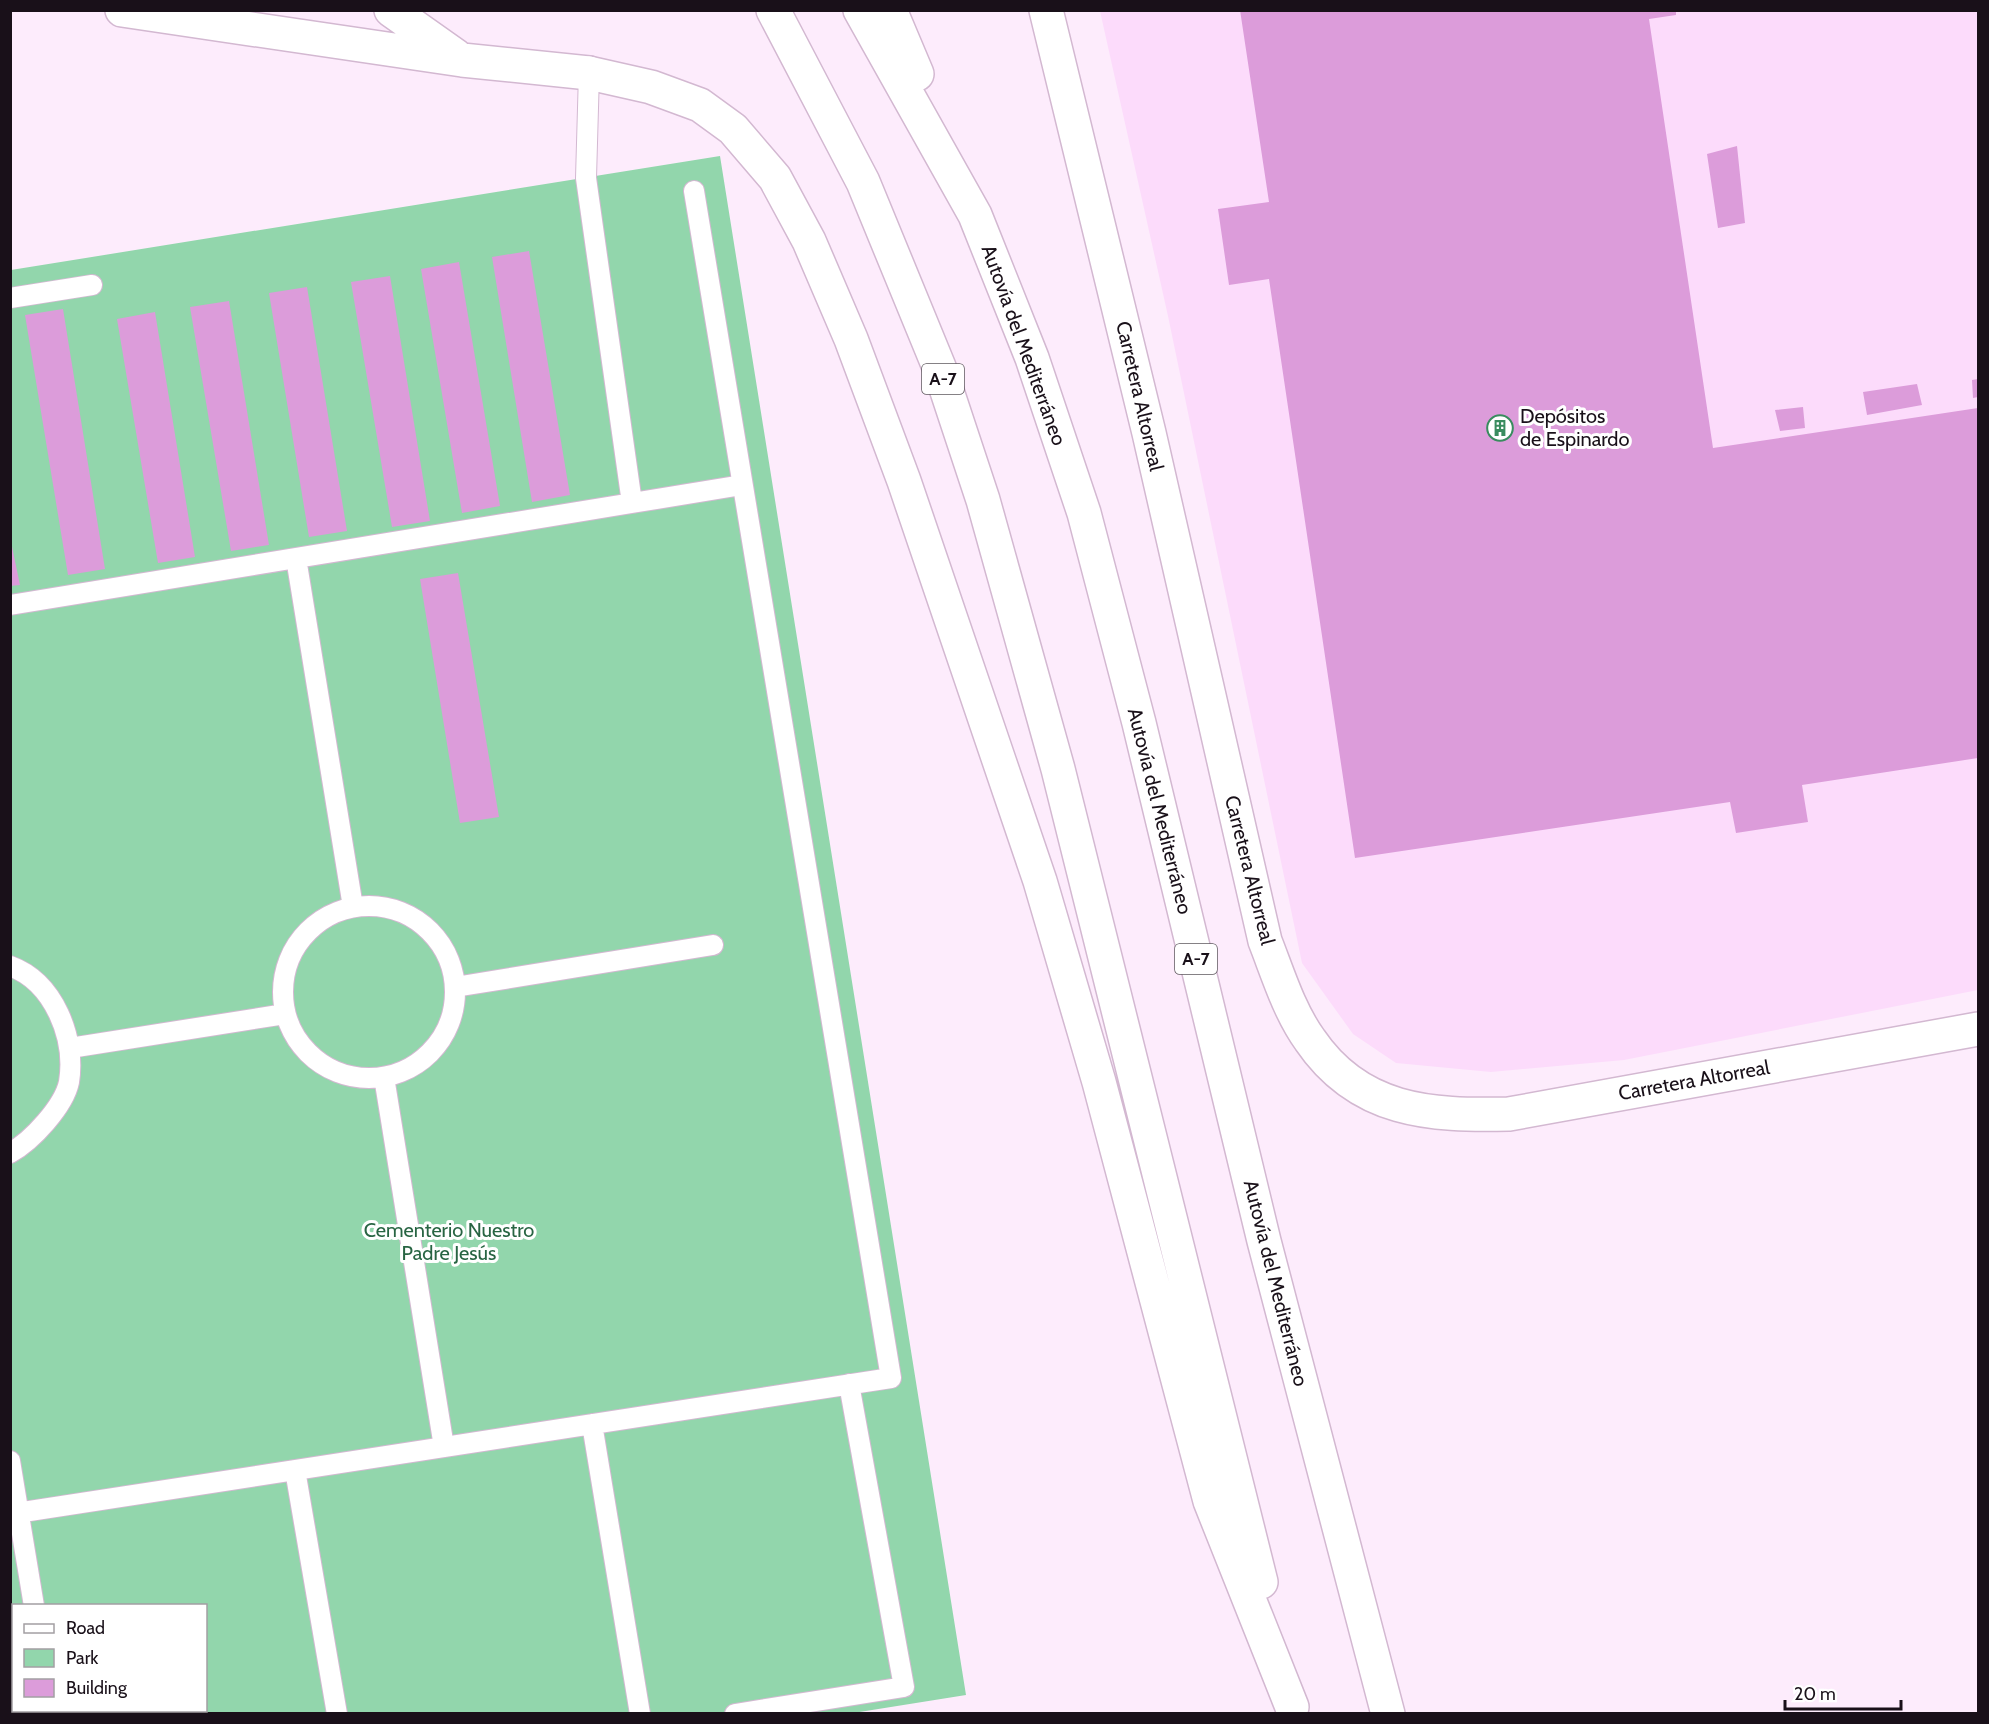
<svg xmlns="http://www.w3.org/2000/svg" width="1989" height="1724" viewBox="0 0 1989 1724" font-family="Cabin,sans-serif">
<style>
.built{fill:#fcdbfb}
.green{fill:#92d6ac;fill-rule:evenodd}
.building{fill:#dc9cda}
.lines{fill:none;stroke-linecap:round;stroke-linejoin:round}
.lane-casing{stroke:#d3b8d1;stroke-width:22}
.secondary-casing{stroke:#d3b8d1;stroke-width:36}
.highway-casing{stroke:#d3b8d1;stroke-width:36}
.lane{stroke:#fff;stroke-width:20}
.secondary{stroke:#fff;stroke-width:33}
.highway{stroke:#fff;stroke-width:33}
.labels{text-anchor:middle;dominant-baseline:central;stroke-width:6;stroke-linejoin:round;paint-order:stroke}
.shield{fill:#fff;stroke:#5e585e;stroke-width:1.5}
.shield-label{font-size:18px;font-weight:bold;fill:#191019}
.street-label{font-size:20px;fill:#191019;stroke:#fff}
.poi-label{font-size:20px;fill:#191019;stroke:#fff;text-anchor:start}
.park-label{font-size:20px;fill:#286543;stroke:#fff}
</style>
<rect width="100%" height="100%" fill="#fdecfc"/>
<path class="built" d="M 1100,11 L 1978,11 L 1978,990 L 1624,1060 L 1491,1072 L 1396,1063 L 1353,1034 L 1302,963 L 1168,316 Z"/>
<path class="green" d="M 720,156 L 966,1695 L 847,1714 L 11,1714 L 11,270 ZM 14,1606 L 206,1606 L 206,1710 L 14,1710 Z"/>
<path class="building" d="M 1240,10 L 1676,10 L 1676,15 L 1649,19 L 1713,448 L 1978,408 L 1978,758 L 1802,785 L 1808,822 L 1736,833 L 1730,802 L 1355,858 L 1269,279 L 1229,285 L 1218,209 L 1269,202 Z
M 1737,146 L 1745,223 L 1718,228 L 1707,154 Z
M 529,251 L 570,495 L 532,502 L 492,257 Z
M 459,262 L 500,506 L 462,513 L 421,269 Z
M 390,276 L 430,521 L 392,527 L 351,282 Z
M 307,287 L 347,531 L 309,537 L 269,293 Z
M 229,301 L 269,545 L 231,551 L 190,307 Z
M 63,309 L 105,569 L 68,575 L 25,315 Z
M 155,312 L 195,557 L 158,563 L 117,319 Z
M 1978,379 L 1978,397 L 1973,398 L 1972,380 Z
M 1917,384 L 1922,405 L 1867,415 L 1863,392 Z
M 1803,407 L 1805,428 L 1780,431 L 1775,410 Z
M 10,537 L 20,585 L 10,586 Z
M 458,573 L 499,817 L 460,823 L 420,579 Z"/>
<g class="lines">
<g class="lane-casing">
<path id="lane" d="M 589,73 L 586,178 L 632,503 L 742,485
M 10,298 L 92,285
M 296,558 L 353,907
M 10,605 L 632,503
M283 992a86 86 0 1 1 172 0a86 86 0 1 1-172 0Z
M 10,966 C 54,982 76,1038 69,1082 C 64,1106 32,1141 10,1153
M 455,987 L 713,945
M 70,1048 L 285,1014
M 384,1077 L 444,1447
M 592,1424 L 640,1714
M 10,1461 L 34,1606
M 295,1470 L 337,1714
M 10,1514 L 891,1378 L 694,191
M 51,1710 L 52,1714
M 735,1714 L 904,1687 L 849,1384"/>
</g>
<g class="secondary-casing">
<path id="secondary" d="M 122,10 L 462,60 L 589,73
M 391,10 L 456,56
M 1046,10 L 1149,433 L 1265,941 C 1278,974 1289,1011 1310,1040 C 1359,1112 1430,1116 1509,1114 L 1978,1029"/>
</g>
<g class="highway-casing">
<path id="highway" d="M 773,10 L 863,182 L 939,367 L 983,500 L 1058,769 L 1261,1582
M 860,10 L 975,215 L 1032,358 L 1084,513 L 1139,723 L 1264,1241 L 1388,1714
M 890,10 L 917,74
M 589,73 L 651,87 L 700,105 L 733,129 L 775,178 L 809,241 L 851,339 L 904,481 L 1040,881 L 1099,1082 L 1210,1501 L 1292,1707"/>
</g>
<use href="#lane" class="lane"/>
<use href="#secondary" class="secondary"/>
<use href="#highway" class="highway"/>
</g>
<defs>
<g id="building-ring" transform="scale(1.35)"><circle r="9.5" fill="#fff" stroke="#398c5f" stroke-width="1.5"/><path d="M-4-6H4V6H1V3H-1V6H-4ZM-2.5-4.3h1.7v1.8h-1.7ZM.8-4.3h1.7v1.8H.8ZM-2.5-1h1.7V.8h-1.7ZM.8-1h1.7V.8H.8Z" fill="#398c5f"/></g>
</defs>
<g fill-rule="evenodd">
<use href="#building-ring" x="1500" y="428"/>
</g>
<g class="labels">
<g class="shield">
<rect x="922" y="364" width="42" height="30" rx="4.5"/>
<rect x="1175" y="944" width="42" height="30" rx="4.5"/>
</g>
<g class="shield-label">
<text x="943" y="379">A-7</text>
<text x="1196" y="959">A-7</text>
</g>
<g class="street-label">
<text transform="translate(1024 345) rotate(70)">Autovía del Mediterráneo</text>
<text transform="translate(1140 396) rotate(77)">Carretera Altorreal</text>
<text transform="translate(1160 811) rotate(76)">Autovía del Mediterráneo</text>
<text transform="translate(1250 870) rotate(76)">Carretera Altorreal</text>
<text transform="translate(1694 1080) rotate(-10)">Carretera Altorreal</text>
<text transform="translate(1276 1283) rotate(76)">Autovía del Mediterráneo</text>
</g>
<g class="poi-label">
<text x="1520" y="416">Depósitos<tspan x="1520" dy="23">de Espinardo</tspan></text>
</g>
<g class="park-label">
<text x="449" y="1230">Cementerio Nuestro<tspan x="449" dy="23">Padre Jesús</tspan></text>
</g>
</g>
<rect width="1989" height="1724" fill="none" stroke="#191019" stroke-width="24"/>
<rect x="12" y="1604" width="195" height="108" fill="#ffffff" stroke="#a39fa3" stroke-width="1.5"/>
<rect x="24" y="1624" width="30" height="9" fill="#ffffff" stroke="#a39fa3" stroke-width="1.5"/>
<text x="66" y="1634" font-size="18" fill="#191019">Road</text>
<rect x="24" y="1649" width="30" height="18" fill="#92d6ac" stroke="#a39fa3" stroke-width="1.5"/>
<text x="66" y="1664" font-size="18" fill="#191019">Park</text>
<rect x="24" y="1679" width="30" height="18" fill="#dc9cda" stroke="#a39fa3" stroke-width="1.5"/>
<text x="66" y="1694" font-size="18" fill="#191019">Building</text>
<path d="M1785 1700v9h116v-9" fill="none" stroke="#191019" stroke-width="3"/>
<text x="1794" y="1700" font-size="18" fill="#191019" stroke="#ffffff" stroke-width="4.5" paint-order="stroke">20 m</text>
</svg>
